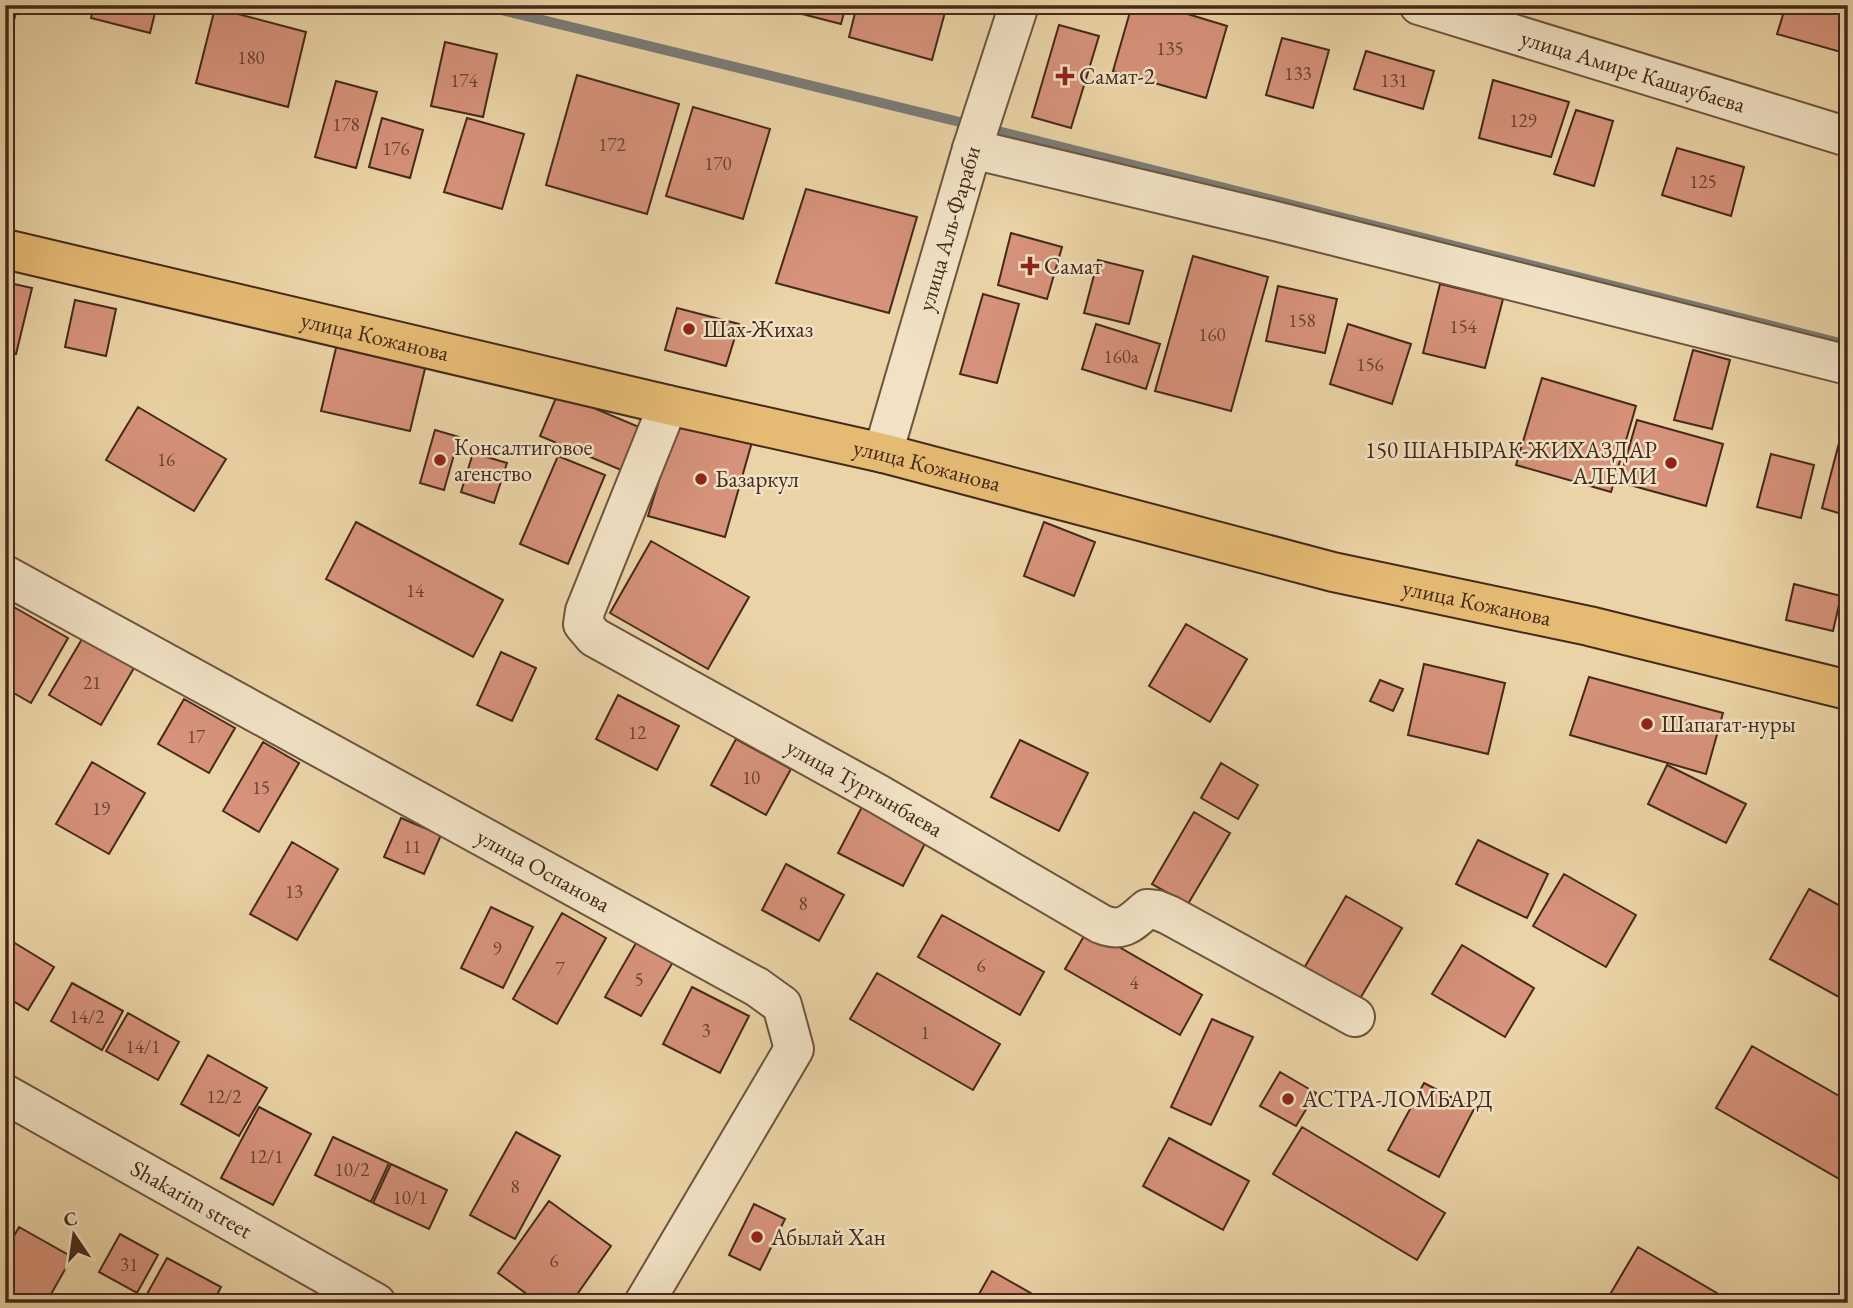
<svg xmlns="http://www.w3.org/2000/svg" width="1853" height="1308" viewBox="0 0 1853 1308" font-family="'EB Garamond',serif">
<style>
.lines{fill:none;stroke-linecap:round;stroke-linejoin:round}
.stream{stroke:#7b7c77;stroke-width:10}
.building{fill:#d6927a;stroke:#45291b;stroke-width:2}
.minor-casing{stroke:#6e543e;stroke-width:42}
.major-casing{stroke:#45291b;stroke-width:42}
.minor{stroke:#f1e2c5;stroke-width:38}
.major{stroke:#e5ba73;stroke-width:38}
.poi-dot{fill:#8f2418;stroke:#f1e2c5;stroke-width:2.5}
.labels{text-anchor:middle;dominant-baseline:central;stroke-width:5;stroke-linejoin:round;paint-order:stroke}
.number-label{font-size:19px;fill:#694333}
.street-label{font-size:23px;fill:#45291b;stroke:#f1e2c5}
.poi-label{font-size:23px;fill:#45291b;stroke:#f1e2c5;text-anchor:start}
</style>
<rect width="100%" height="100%" fill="#ead3a6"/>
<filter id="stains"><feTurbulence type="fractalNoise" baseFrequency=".00286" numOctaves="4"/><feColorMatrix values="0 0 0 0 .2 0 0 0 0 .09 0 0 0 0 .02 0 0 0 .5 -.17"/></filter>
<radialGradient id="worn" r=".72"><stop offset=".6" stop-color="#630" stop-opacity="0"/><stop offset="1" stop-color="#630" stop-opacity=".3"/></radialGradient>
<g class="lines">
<path class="stream" d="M 481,5 L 972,125
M 986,128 L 1848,345"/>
</g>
<path class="building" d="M 5,5 L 18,5 L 5,54 Z
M 94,5 L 157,5 L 150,33 L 91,18 Z
M 767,5 L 846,5 L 841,24 Z
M 857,5 L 947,5 L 932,60 L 849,37 Z
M 1132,5 L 1158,5 L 1227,26 L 1206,98 L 1113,71 Z
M 1786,5 L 1848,5 L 1848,54 L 1777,34 Z
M 215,8 L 306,32 L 288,107 L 196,83 Z
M 1059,25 L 1099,36 L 1071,128 L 1032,117 Z
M 1282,38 L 1329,50 L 1313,108 L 1266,95 Z
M 445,42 L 497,54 L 483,117 L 431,106 Z
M 1366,51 L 1434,71 L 1423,109 L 1354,89 Z
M 577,75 L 679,104 L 647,214 L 546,185 Z
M 1493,80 L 1569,102 L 1551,157 L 1479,138 Z
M 336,81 L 377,92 L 356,168 L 315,157 Z
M 693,107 L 770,129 L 743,219 L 666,196 Z
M 1576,110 L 1613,121 L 1594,186 L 1554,174 Z
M 382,118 L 423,130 L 410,178 L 369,167 Z
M 467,118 L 524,134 L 502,209 L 444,192 Z
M 1677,148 L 1744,167 L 1731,216 L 1662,195 Z
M 806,189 L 917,217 L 889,313 L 776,283 Z
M 1011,233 L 1062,247 L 1047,299 L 998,285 Z
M 1193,256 L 1268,277 L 1231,411 L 1155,391 Z
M 1098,260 L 1143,271 L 1129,324 L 1084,313 Z
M 5,282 L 32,288 L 16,354 L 5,352 Z
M 1440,284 L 1503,299 L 1485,368 L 1423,353 Z
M 1278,286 L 1337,299 L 1325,353 L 1266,341 Z
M 983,294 L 1019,304 L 997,383 L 960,374 Z
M 75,300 L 116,309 L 106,356 L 65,347 Z
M 677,308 L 739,324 L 726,366 L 665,350 Z
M 1096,324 L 1160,344 L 1146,389 L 1082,369 Z
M 1348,324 L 1411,344 L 1392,404 L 1330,384 Z
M 340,331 L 429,352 L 410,431 L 321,411 Z
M 1693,350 L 1730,360 L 1712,429 L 1674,420 Z
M 1542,378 L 1636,406 L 1611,492 L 1516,465 Z
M 558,393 L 639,427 L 621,470 L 540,436 Z
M 138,407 L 226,459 L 194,511 L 106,460 Z
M 1637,420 L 1723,444 L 1706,506 L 1619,482 Z
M 677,423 L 752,442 L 725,537 L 648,516 Z
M 435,430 L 459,437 L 444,490 L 420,483 Z
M 1839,443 L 1848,445 L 1848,516 L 1822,508 Z
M 473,453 L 507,463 L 494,503 L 461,492 Z
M 1771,454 L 1814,465 L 1801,518 L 1757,507 Z
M 558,456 L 605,475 L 568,564 L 520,544 Z
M 356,522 L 503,600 L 473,657 L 326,579 Z
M 1044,522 L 1095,542 L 1074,596 L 1024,576 Z
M 651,541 L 749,597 L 708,669 L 610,613 Z
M 1794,584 L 1841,596 L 1833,631 L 1786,620 Z
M 12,606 L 68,638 L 31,703 L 5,688 L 5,617 Z
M 1186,624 L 1247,659 L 1210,722 L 1149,686 Z
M 82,639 L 134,668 L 101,725 L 49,695 Z
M 501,652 L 536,668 L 512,721 L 477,705 Z
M 1424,664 L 1505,683 L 1488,754 L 1408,735 Z
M 1589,677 L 1723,713 L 1706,774 L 1570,735 Z
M 1380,680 L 1403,689 L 1393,711 L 1370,701 Z
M 618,695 L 679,726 L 657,770 L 596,739 Z
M 184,699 L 235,728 L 209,773 L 158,744 Z
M 736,739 L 791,769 L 766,815 L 711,785 Z
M 1020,740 L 1088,773 L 1059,831 L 991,797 Z
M 263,742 L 299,763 L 259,832 L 223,811 Z
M 92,762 L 145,793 L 109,854 L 56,824 Z
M 1221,763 L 1258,785 L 1238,819 L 1201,798 Z
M 1667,765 L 1746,804 L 1726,843 L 1648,804 Z
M 866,799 L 931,832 L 903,886 L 838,853 Z
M 1194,812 L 1230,833 L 1188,904 L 1152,884 Z
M 401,818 L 441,835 L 424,874 L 384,857 Z
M 1478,840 L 1548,874 L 1527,918 L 1456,884 Z
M 292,842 L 338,869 L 297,940 L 250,914 Z
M 786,864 L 844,895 L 819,941 L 762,910 Z
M 1564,874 L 1636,915 L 1606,967 L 1533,926 Z
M 1809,889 L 1848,910 L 1848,1002 L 1770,959 Z
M 1346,896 L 1402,928 L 1358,1002 L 1303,970 Z
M 491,907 L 533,927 L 503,988 L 461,968 Z
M 562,913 L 606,938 L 557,1024 L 513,999 Z
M 942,915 L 1044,972 L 1020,1015 L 918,957 Z
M 1088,929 L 1202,995 L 1180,1035 L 1065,969 Z
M 5,937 L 54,967 L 28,1010 L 5,996 Z
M 636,943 L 673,962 L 641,1016 L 605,997 Z
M 1462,945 L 1534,988 L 1505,1037 L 1432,994 Z
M 877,973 L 1000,1044 L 973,1090 L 850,1019 Z
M 72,983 L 123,1011 L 102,1050 L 51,1021 Z
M 692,987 L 749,1016 L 720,1073 L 663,1044 Z
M 128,1013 L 179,1042 L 158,1080 L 106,1051 Z
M 1212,1019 L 1253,1037 L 1211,1125 L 1171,1107 Z
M 1752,1046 L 1848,1101 L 1848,1184 L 1716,1108 Z
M 208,1055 L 267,1088 L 239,1136 L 181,1104 Z
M 1280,1072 L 1316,1093 L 1296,1126 L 1260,1106 Z
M 1424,1083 L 1474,1109 L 1439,1177 L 1388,1150 Z
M 259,1107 L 311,1134 L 273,1205 L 221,1178 Z
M 1302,1127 L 1445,1213 L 1417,1260 L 1273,1174 Z
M 516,1132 L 560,1156 L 515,1239 L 470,1215 Z
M 333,1137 L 389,1163 L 371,1202 L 315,1175 Z
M 1169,1138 L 1249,1181 L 1223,1230 L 1143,1186 Z
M 391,1164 L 447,1190 L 429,1229 L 373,1203 Z
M 549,1201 L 611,1246 L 571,1303 L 539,1303 L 498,1273 Z
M 754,1204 L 785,1219 L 760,1270 L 729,1255 Z
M 19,1227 L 72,1257 L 46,1303 L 5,1303 L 5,1252 Z
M 120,1234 L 158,1255 L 137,1293 L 99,1272 Z
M 1638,1247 L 1734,1303 L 1605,1303 Z
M 167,1258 L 221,1287 L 213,1303 L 142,1303 Z
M 992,1271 L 1048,1303 L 974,1303 Z"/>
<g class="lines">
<g class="minor-casing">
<g id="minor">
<path id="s1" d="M 1419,5 L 1848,137"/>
<path d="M 972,149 L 1271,220 L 1848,365"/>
<path id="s2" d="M 668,405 L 585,611 L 583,624 L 594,637 L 878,794 L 1101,924 C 1123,933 1131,923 1147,909 L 1157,910 L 1169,915 L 1355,1017"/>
<path id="s3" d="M 883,453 L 972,149 L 1019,5"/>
<path id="s4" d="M 5,575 L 757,987 L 782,1005 L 794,1049 L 644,1303"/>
<path id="s5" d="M 5,1094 L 376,1303"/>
</g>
</g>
<g class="major-casing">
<g id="major">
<path id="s6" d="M 5,249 L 668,405 L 883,453 L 1333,572 L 1589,626 L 1848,690"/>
</g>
</g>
<use href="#minor" class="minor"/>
<use href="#major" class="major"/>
</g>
<g class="poi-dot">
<path d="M1061.5 65.5h7v7h7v7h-7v7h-7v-7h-7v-7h7z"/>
<path d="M1026.5 255.5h7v7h7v7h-7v7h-7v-7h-7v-7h7z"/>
<circle cx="689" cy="329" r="7"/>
<circle cx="440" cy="460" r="7"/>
<circle cx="1671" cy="463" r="7"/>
<circle cx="701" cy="479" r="7"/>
<circle cx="1647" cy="724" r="7"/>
<circle cx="1288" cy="1099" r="7"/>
<circle cx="757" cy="1237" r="7"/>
</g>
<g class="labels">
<g class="number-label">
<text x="1170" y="48">135</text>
<text x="251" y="57">180</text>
<text x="1298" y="73">133</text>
<text x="464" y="80">174</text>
<text x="1394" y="80">131</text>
<text x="1523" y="120">129</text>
<text x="346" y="124">178</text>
<text x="612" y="144">172</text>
<text x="396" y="148">176</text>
<text x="718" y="163">170</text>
<text x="1703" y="181">125</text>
<text x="1302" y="320">158</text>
<text x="1463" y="326">154</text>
<text x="1212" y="334">160</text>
<text x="1121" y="356">160а</text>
<text x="1370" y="364">156</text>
<text x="166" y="459">16</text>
<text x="415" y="590">14</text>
<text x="92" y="682">21</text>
<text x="637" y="732">12</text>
<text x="196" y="736">17</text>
<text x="751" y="777">10</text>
<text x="261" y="787">15</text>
<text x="101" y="808">19</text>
<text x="412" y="846">11</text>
<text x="294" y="891">13</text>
<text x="803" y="903">8</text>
<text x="497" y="948">9</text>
<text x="981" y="965">6</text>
<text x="560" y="968">7</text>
<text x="639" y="979">5</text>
<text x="1134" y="982">4</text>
<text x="87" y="1016">14/2</text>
<text x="706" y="1030">3</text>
<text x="925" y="1032">1</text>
<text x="143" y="1046">14/1</text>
<text x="224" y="1096">12/2</text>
<text x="266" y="1156">12/1</text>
<text x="352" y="1169">10/2</text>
<text x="515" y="1186">8</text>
<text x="410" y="1197">10/1</text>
<text x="554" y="1260">6</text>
<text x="129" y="1264">31</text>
</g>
<g class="street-label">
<text stroke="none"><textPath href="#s1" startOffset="224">улица Амире Кашаубаева</textPath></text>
<text stroke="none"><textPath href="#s3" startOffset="234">улица Аль-Фараби</textPath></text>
<text stroke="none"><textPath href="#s6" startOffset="380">улица Кожанова</textPath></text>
<text stroke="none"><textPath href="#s6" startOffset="947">улица Кожанова</textPath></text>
<text stroke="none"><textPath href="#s6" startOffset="1514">улица Кожанова</textPath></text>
<text stroke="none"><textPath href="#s2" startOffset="562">улица Тургынбаева</textPath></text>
<text stroke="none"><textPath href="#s4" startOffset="614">улица Оспанова</textPath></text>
<text stroke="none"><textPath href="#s5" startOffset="214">Shakarim street</textPath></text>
</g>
<g class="poi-label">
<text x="1079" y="76">Самат-2</text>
<text x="1044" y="266">Самат</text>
<text x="703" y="329">Шах-Жихаз</text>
<text x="454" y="447">Консалтиговое<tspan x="454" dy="26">агенство</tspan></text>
<text x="1657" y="450" text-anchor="end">150 ШАНЫРАК-ЖИХАЗДАР<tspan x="1657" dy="26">АЛЕМИ</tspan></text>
<text x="715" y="479">Базаркул</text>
<text x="1661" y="724">Шапагат-нуры</text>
<text x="1302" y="1099">АСТРА-ЛОМБАРД</text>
<text x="771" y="1237">Абылай Хан</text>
</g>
</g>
<rect width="1853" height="1308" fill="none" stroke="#ead3a6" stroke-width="28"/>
<rect x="7" y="7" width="1839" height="1294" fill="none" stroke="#45291b" stroke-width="3.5"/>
<rect x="14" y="14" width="1825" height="1280" fill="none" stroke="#45291b" stroke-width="2"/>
<g transform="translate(74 1235) rotate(347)" stroke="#f1e2c5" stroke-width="5" paint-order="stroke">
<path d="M0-5L12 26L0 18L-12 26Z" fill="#45291b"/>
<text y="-10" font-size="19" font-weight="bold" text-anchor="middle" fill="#45291b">С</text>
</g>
<rect width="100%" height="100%" filter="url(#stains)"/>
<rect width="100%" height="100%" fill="url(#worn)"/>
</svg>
